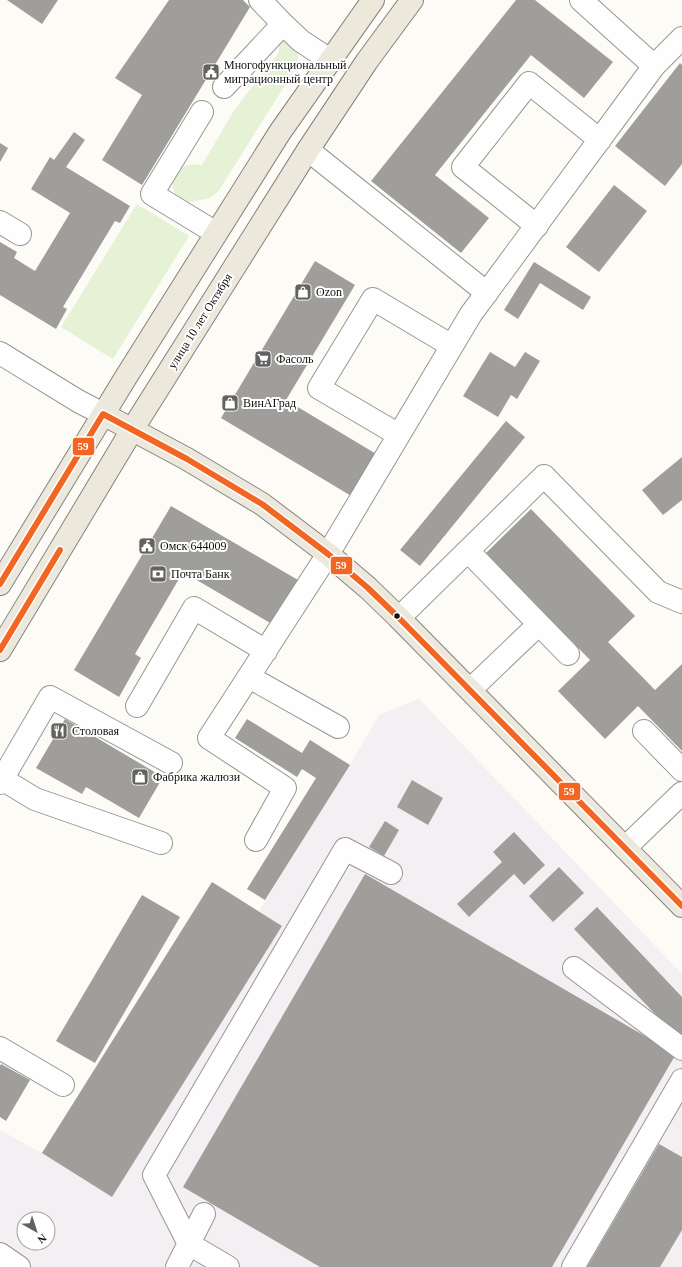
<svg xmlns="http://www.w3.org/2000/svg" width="682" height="1267" viewBox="0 0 682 1267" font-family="'Times New Roman',serif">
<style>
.industrial{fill:#f4eff2;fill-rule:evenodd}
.green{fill:#e5f2d6}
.building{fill:#a09e9b}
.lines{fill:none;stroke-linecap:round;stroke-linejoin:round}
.minor-casing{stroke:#969694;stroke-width:24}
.major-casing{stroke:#848381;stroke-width:24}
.minor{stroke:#fffefe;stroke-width:22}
.major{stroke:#ece8db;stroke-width:22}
.bus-1-casing{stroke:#fff;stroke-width:9}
.bus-1{stroke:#f26522;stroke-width:6}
.bus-dot{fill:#101010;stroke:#fff;stroke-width:1.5}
.labels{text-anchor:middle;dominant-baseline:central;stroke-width:4;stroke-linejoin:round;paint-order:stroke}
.poi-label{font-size:12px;fill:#101010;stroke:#fff;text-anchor:start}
.street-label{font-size:12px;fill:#101010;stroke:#fff}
.line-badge{stroke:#fff;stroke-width:1.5}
.badge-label{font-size:11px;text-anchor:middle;font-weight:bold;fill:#fff}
</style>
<rect width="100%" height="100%" fill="#fcfbf6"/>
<path class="industrial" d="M 419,699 L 682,974 L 682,1267 L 0,1267 L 0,1130 L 42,1153 L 212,882 L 259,911 L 350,765 L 379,715 ZM 24,1219 L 48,1219 L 48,1243 L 24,1243 Z"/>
<path class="green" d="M 283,41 L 288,42 L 298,53 L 298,64 L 218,192 L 210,198 L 192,202 L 182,200 L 174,192 L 172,181 C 181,167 184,163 202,165 L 235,109 L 279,52 L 279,45 Z
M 137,204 L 189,236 L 113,359 L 61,327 Z"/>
<path class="building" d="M 7,0 L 58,0 L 42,24 Z
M 169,0 L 243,0 L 250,7 L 142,185 L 102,160 L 142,95 L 115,78 Z
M 516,0 L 535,0 L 613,62 L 584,98 L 531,55 L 435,175 L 489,218 L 461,253 L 371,181 Z
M 680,63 L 682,65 L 682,164 L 665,186 L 615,146 Z
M 74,132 L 85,140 L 66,167 L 130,206 L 120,223 L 115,221 L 63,307 L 67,309 L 56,329 L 0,295 L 0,242 L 17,252 L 14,258 L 35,271 L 70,213 L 31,189 L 50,157 L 54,160 Z
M 0,143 L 8,148 L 0,162 Z
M 614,185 L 647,211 L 599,272 L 566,247 Z
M 315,261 L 355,285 L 286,400 L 378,455 L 353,497 L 221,418 Z
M 534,262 L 591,297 L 583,310 L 540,283 L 518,319 L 504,310 Z
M 490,352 L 515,367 L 525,352 L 540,361 L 517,399 L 511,395 L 498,417 L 463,396 Z
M 506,421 L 525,437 L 420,566 L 400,550 Z
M 682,457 L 682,500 L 663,515 L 642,490 Z
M 171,506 L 298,580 L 272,624 L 183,572 L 135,654 L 141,658 L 119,697 L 74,670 Z
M 531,509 L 635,616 L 608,642 L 655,690 L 682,664 L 682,751 L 638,706 L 605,739 L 558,691 L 590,660 L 486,553 Z
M 65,719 L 163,777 L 139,818 L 86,787 L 82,794 L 36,768 Z
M 247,719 L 302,753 L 310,740 L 350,765 L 265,900 L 247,889 L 316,778 L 302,769 L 297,777 L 235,738 Z
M 412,780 L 443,798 L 428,825 L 397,807 Z
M 385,821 L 399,830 L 384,856 L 369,847 Z
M 514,832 L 545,865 L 524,885 L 514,874 L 469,917 L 457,904 L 502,862 L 493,852 Z
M 559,867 L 584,893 L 553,922 L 529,896 Z
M 365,874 L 676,1054 L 552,1267 L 320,1267 L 183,1187 Z
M 212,882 L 282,926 L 112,1197 L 42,1153 Z
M 142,895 L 180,917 L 95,1063 L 56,1041 Z
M 597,907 L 682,997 L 682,1036 L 679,1039 L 574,929 Z
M 1,1064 L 30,1080 L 6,1121 L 0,1117 L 0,1066 Z
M 659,1144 L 682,1157 L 682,1230 L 660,1267 L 587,1267 Z"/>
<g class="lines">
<g class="minor-casing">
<path id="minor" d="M 260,0 L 283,24 L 301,41 L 330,60
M 654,66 L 682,38
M 224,87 L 283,24
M 202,112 L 152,194 L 216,233
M 308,150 L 487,293
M 0,222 L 20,234
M 537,226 L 463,167 L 529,83 L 600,140
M 0,353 L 78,401 L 103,414
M 399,435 L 319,388 L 373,299 L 452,346
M 468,551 L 568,654
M 399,618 L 544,476 L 658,592 L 682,602
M 249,677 L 338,727
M 470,690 L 539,624
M 137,706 L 194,608 L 266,651
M 644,731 L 682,770
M 2,779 L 35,799 L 161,843
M 0,783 L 50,697 L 171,763
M 256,840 L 285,788 L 209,738 L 328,554 L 471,314 L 654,66 L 581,0
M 625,848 L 682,793
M 574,968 L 682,1049
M 0,1048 L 63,1085
M 0,1254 L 19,1267
M 177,1267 L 204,1214
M 228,1267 L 189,1244 L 154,1175 L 345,849 L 391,873
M 573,1267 L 682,1080"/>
</g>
<g class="major-casing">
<path id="major" d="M 103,414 L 187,459 L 262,504 L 328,554 L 368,588 L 399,618 L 682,906
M 0,584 L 126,377 L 280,132 L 373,0
M 0,650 L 132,430 L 308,150 L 367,61 L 412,0"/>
</g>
<use href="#minor" class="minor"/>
<use href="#major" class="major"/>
<g class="bus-1-casing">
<path id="bus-1" d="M 0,584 L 103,414 L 187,459 L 262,504 L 328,554 L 368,588 L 399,618 L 682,906
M 0,650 L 60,550"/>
</g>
<use href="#bus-1" class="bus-1"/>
</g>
<defs>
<g id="civic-square" transform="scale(0.9)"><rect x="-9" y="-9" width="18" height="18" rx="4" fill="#636260" stroke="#fff"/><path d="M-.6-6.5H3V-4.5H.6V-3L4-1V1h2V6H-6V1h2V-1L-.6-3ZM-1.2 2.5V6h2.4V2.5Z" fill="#fff"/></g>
<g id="shop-square" transform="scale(0.9)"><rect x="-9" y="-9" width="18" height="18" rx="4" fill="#636260" stroke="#fff"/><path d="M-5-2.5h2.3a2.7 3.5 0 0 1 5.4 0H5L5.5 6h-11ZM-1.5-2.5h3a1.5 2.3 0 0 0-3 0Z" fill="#fff"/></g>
<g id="supermarket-square" transform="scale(0.9)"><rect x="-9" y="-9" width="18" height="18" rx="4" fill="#636260" stroke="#fff"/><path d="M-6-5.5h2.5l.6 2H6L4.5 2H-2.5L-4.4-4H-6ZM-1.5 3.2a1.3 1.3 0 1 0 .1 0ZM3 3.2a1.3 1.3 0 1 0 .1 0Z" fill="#fff"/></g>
<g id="bank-square" transform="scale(0.9)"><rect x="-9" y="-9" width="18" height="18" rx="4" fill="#636260" stroke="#fff"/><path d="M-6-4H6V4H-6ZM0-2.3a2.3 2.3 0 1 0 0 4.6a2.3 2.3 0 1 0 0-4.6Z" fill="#fff"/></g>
<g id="restaurant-square" transform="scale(0.9)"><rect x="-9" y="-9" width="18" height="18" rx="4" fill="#636260" stroke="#fff"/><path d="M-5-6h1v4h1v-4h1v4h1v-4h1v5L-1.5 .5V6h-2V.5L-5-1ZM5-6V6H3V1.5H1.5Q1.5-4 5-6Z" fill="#fff"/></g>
</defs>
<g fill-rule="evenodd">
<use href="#civic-square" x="211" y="72"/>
<use href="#shop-square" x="303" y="292"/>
<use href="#supermarket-square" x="263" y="359"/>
<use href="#shop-square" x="230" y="403"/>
<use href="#civic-square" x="147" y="546"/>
<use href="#bank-square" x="158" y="574"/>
<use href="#restaurant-square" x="59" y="731"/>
<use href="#shop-square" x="140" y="777"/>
</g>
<circle class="bus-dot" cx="397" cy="616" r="3.5"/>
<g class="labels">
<g class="poi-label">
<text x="224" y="65">Многофункциональный<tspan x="224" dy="14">миграционный центр</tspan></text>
<text x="316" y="292">Ozon</text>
<text x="276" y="359">Фасоль</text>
<text x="243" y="403">ВинАГрад</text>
<text x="160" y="546">Омск 644009</text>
<text x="171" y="574">Почта Банк</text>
<text x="72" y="731">Столовая</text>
<text x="153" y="777">Фабрика жалюзи</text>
</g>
<g class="street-label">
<text transform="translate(200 321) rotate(-58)">улица 10 лет Октября</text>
</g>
</g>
<g class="line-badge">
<rect x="72" y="437" width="23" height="19" rx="4" fill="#f26522"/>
<rect x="330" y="556" width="23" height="19" rx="4" fill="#f26522"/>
<rect x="558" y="782" width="23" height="19" rx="4" fill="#f26522"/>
</g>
<g class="badge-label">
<text x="83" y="450">59</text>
<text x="341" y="569">59</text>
<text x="569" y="795">59</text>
</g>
<g transform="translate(36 1231) rotate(141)"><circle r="19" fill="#ffffff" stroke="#9f9f9f"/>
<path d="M0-3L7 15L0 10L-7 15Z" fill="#636260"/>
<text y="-6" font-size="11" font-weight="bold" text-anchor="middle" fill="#101010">N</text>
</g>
</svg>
